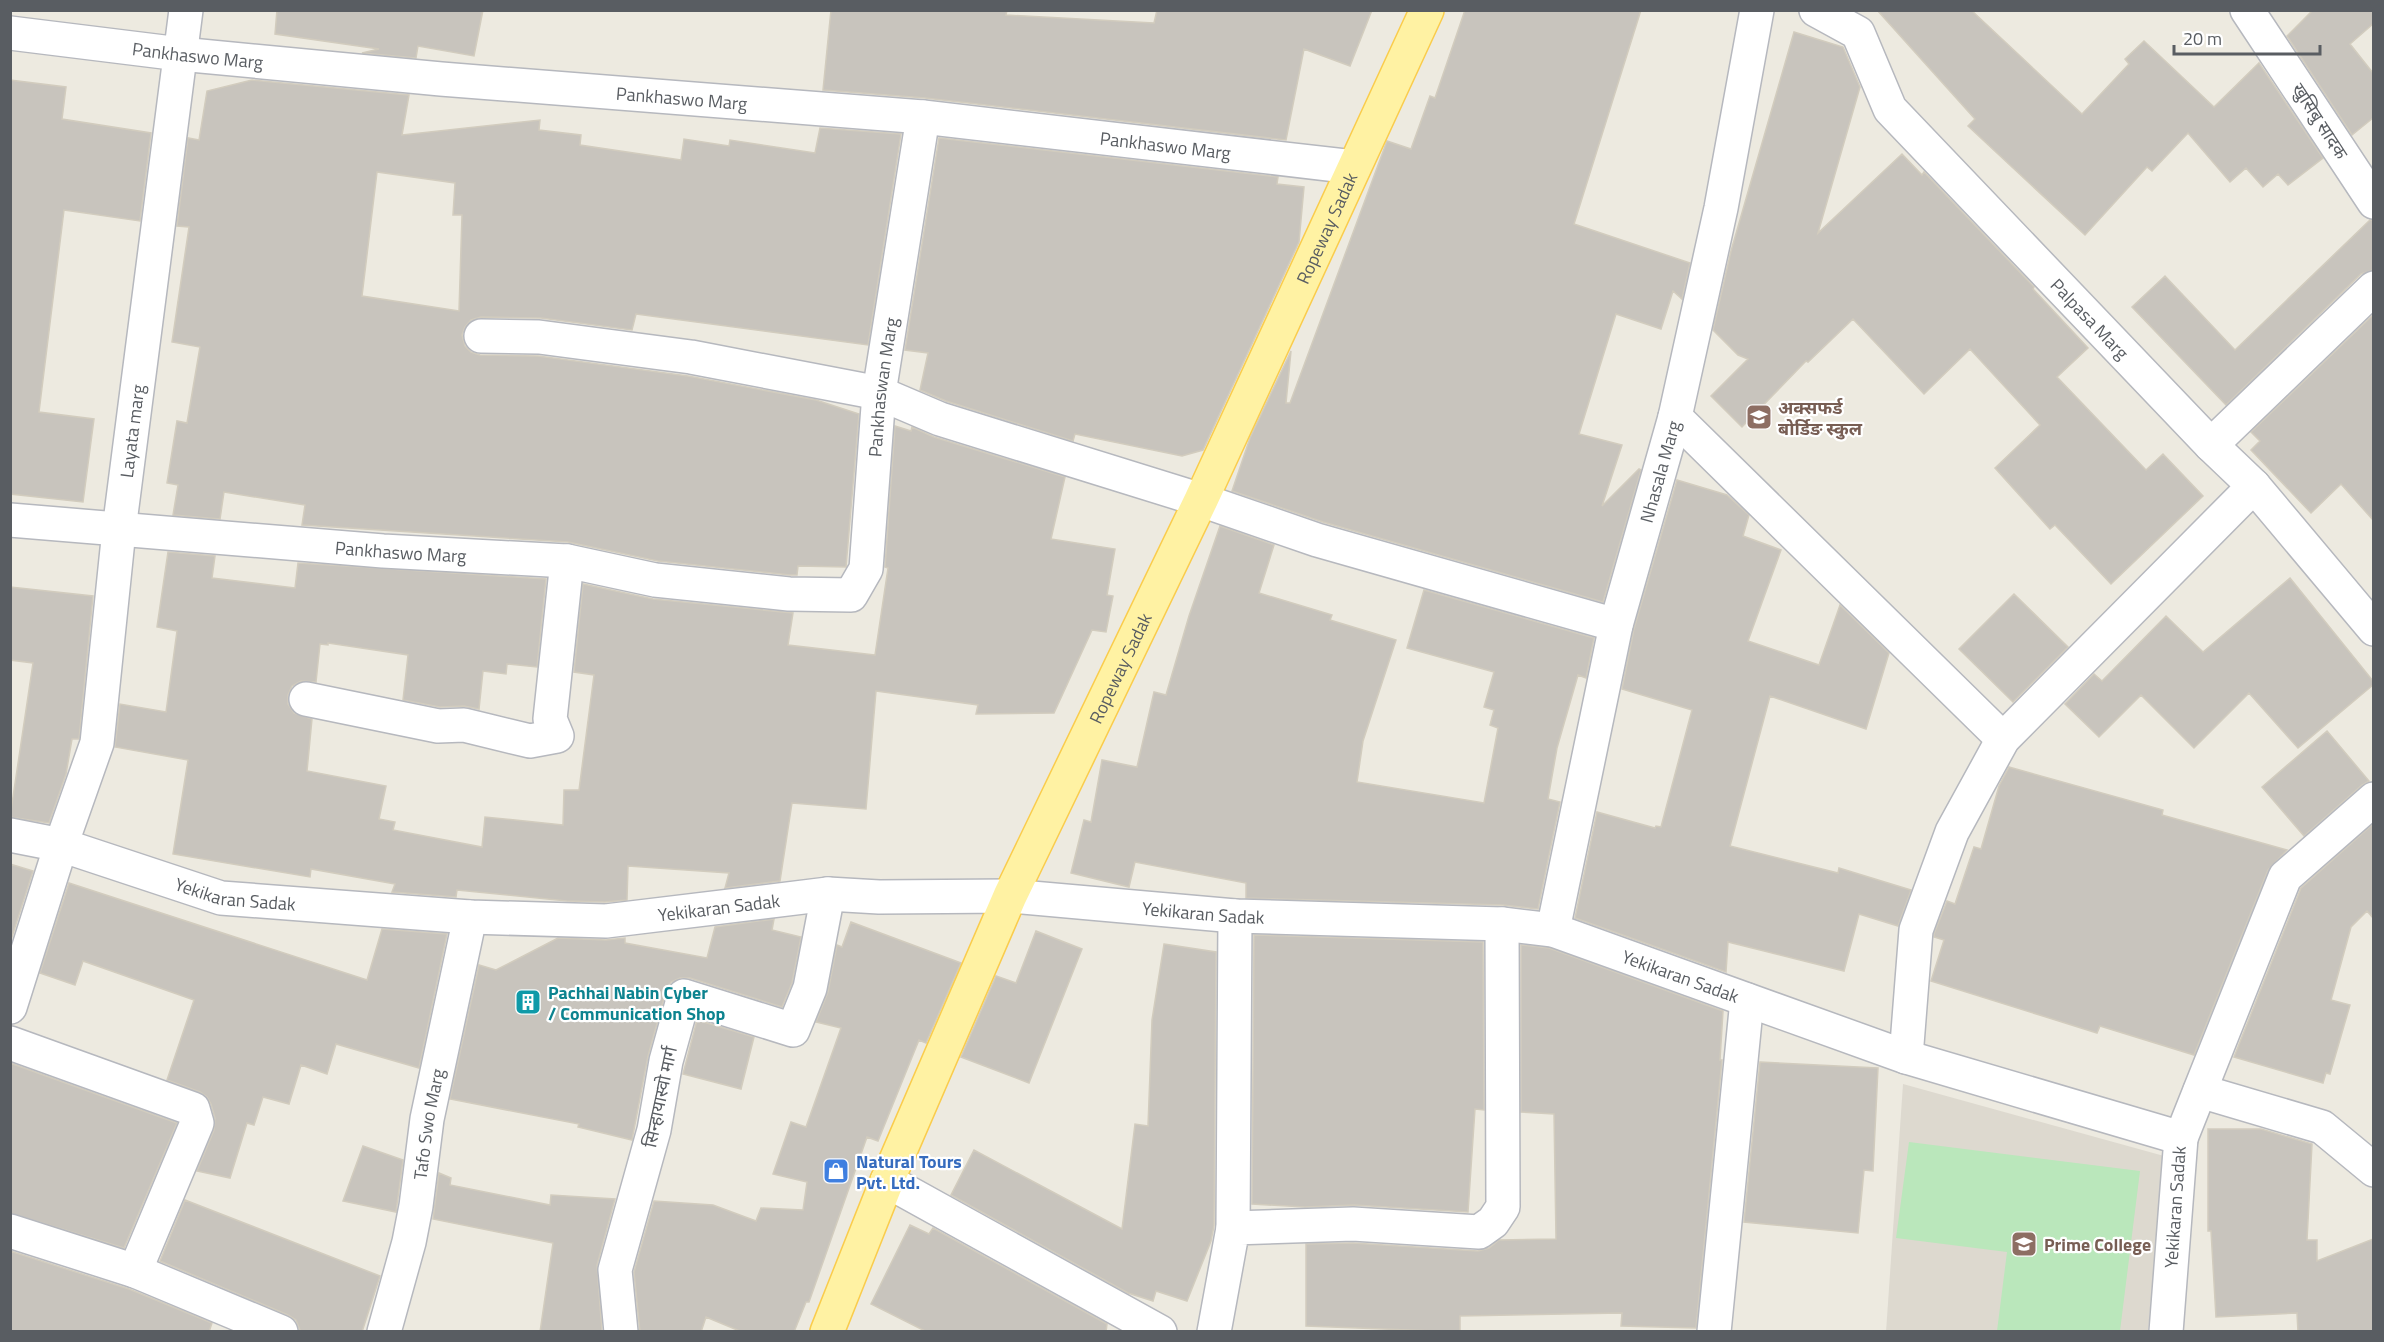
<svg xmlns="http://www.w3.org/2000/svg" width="2384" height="1342" viewBox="0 0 2384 1342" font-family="'Titillium Web','Noto Sans Devanagari',sans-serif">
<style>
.education{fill:#ddd9cf}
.green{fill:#bae7bb}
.building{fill:#c8c4bd;stroke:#d2ccbe;stroke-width:1.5;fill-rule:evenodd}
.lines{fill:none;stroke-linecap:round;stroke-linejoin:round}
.minor-casing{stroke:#b6b8be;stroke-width:36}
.major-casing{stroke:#facc4c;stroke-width:36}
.minor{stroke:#fff;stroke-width:33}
.major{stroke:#fff2a3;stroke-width:33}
.labels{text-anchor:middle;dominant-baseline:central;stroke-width:4.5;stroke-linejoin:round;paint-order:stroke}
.street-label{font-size:18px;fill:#595d62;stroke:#fff}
.education-label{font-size:18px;font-weight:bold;fill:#785e54;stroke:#fff;text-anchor:start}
.culture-label{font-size:18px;font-weight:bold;fill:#0d838f;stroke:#fff;text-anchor:start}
.shop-label{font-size:18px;font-weight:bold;fill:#366cbe;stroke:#fff;text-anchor:start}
</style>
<rect width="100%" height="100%" fill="#edeae0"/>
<path class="education" d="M 1903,1084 L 2164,1156 L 2148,1331 L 1886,1332 Z"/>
<path class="green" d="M 1909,1142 L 2140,1171 L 2120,1331 L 1997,1331 L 2007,1252 L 1896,1238 Z"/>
<path class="building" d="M 277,10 L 483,10 L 474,56 L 418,46 L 416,58 L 362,53 L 379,49 L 275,34 Z
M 831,10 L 1007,10 L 1006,15 L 1154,23 L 1157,10 L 1372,10 L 1350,66 L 1304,49 L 1286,140 L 925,98 L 823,90 Z
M 1465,10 L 1641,10 L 1574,224 L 1690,263 L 1682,299 L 1673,291 L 1661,329 L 1616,314 L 1579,434 L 1622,445 L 1602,506 L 1639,469 L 1641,470 L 1603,602 L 1323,522 L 1232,491 L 1250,438 L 1291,351 L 1286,403 L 1290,403 L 1384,149 L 1387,141 L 1411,149 L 1430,96 L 1435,98 Z
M 1877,10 L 1971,10 L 2082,114 L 2129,64 L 2125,59 L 2144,41 L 2214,107 L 2259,63 L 2323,158 L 2288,185 L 2278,174 L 2263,187 L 2246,168 L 2230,182 L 2188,133 L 2152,171 L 2147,167 L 2085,235 L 1968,126 L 1975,119 Z
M 2313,10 L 2373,10 L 2373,24 L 2350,44 L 2373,73 L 2373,118 L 2352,135 L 2287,36 Z
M 1794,32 L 1843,47 L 1860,87 L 1818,233 L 1902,154 L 1922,175 L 1924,172 L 2034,287 L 2033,289 L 2088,348 L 2057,377 L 2146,470 L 2163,454 L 2203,496 L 2111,584 L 2055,525 L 2050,529 L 1995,468 L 2040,425 L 1970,349 L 1924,394 L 1853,319 L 1808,362 L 1806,361 L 1742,427 L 1711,396 L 1748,359 L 1738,355 L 1713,330 L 1731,251 Z
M 10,80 L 66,87 L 62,119 L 151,133 L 140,221 L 64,210 L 39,412 L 94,419 L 83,502 L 10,494 Z
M 252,80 L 409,95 L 402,135 L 540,120 L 539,130 L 581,135 L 580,145 L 681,160 L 684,139 L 729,146 L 730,140 L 815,153 L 820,128 L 901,134 L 868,345 L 636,314 L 632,330 L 541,318 L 481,317 L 471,320 L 465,327 L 462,335 L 465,346 L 471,352 L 480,355 L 538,356 L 688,376 L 816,400 L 859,414 L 846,567 L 798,566 L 797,575 L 790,575 L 658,561 L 568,542 L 302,525 L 305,505 L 224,492 L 220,519 L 173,515 L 178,485 L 167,483 L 177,421 L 187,423 L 200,347 L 172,342 L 189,227 L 177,226 L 188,138 L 199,140 L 207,91 ZM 377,172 L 455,183 L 453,215 L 462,215 L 459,311 L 362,296 Z
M 939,138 L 1278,177 L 1277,184 L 1304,187 L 1299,242 L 1203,450 L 1182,456 L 1075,434 L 1073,441 L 946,401 L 920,390 L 928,353 L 905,350 Z
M 2370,220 L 2373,220 L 2373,270 L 2361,274 L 2226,405 L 2132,307 L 2165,276 L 2235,350 Z
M 2373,315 L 2373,520 L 2341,484 L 2311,513 L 2251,450 L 2260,441 L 2251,432 Z
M 895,426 L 911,431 L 912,427 L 934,437 L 1065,477 L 1051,539 L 1115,549 L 1107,595 L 1113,596 L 1106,632 L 1092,630 L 1054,713 L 976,714 L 978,705 L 876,691 L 866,809 L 792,803 L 780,881 L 725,888 L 729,873 L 628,866 L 627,900 L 605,902 L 567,901 L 457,890 L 456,897 L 392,892 L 395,884 L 311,869 L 310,877 L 173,854 L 188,760 L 115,747 L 120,704 L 166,712 L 177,631 L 157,627 L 168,552 L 215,556 L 212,578 L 295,588 L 298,563 L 546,579 L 537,667 L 507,664 L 506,674 L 483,671 L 479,709 L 464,706 L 440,707 L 403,700 L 408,655 L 328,643 L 328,645 L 320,644 L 316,682 L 301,681 L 292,686 L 288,695 L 288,704 L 294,713 L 312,719 L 307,771 L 386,786 L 379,819 L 395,822 L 393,830 L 482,847 L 485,817 L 563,825 L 564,790 L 579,790 L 594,675 L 574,672 L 583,584 L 653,599 L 793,613 L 788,645 L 875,655 L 888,568 L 885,567 Z
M 1677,480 L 1727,495 L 1749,515 L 1743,536 L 1781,550 L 1748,641 L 1819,665 L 1840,605 L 1889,653 L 1866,729 L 1770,696 L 1730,846 L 1838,873 L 1839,868 L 1911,890 L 1898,926 L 1859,914 L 1844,971 L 1728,942 L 1726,972 L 1575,918 L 1597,812 L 1655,828 L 1656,826 L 1661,827 L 1692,710 L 1622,689 L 1634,629 Z
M 1220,526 L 1274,545 L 1259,593 L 1332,615 L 1330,620 L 1396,640 L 1363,741 L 1357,782 L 1484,803 L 1498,728 L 1490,725 L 1494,710 L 1484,707 L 1494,672 L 1407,648 L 1424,590 L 1594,638 L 1586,678 L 1578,675 L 1557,748 L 1548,799 L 1560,802 L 1538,909 L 1503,905 L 1246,898 L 1246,883 L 1135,862 L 1129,887 L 1071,873 L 1084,820 L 1091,822 L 1102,760 L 1137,767 L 1154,692 L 1166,695 L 1189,616 Z
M 2290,578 L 2373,681 L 2373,685 L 2298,748 L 2249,693 L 2194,748 L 2141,695 L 2099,737 L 2065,704 L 2094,674 L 2102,681 L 2166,616 L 2203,652 Z
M 10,587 L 93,596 L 79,739 L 72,739 L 66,774 L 49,823 L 10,817 L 33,663 L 10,660 Z
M 2014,594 L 2068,647 L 2013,702 L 1959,649 Z
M 2327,731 L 2369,781 L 2362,785 L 2304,836 L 2262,787 Z
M 2009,767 L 2163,810 L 2162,815 L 2287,850 L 2268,870 L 2194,1055 L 2100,1026 L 2097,1033 L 1931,981 L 1944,940 L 1934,937 L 1934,934 L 1947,901 L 1955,904 L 1974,847 L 1981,849 L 1999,786 Z
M 2373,824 L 2373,918 L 2367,911 L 2351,927 L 2331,1000 L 2350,1005 L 2330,1074 L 2326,1073 L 2323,1083 L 2234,1057 L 2301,888 Z
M 10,864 L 33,871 L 10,943 Z
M 69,883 L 367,980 L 382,929 L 447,934 L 419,1068 L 336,1044 L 327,1074 L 301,1065 L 289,1104 L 263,1097 L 254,1125 L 247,1123 L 230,1178 L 197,1171 L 214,1130 L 215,1118 L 211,1104 L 207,1097 L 200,1092 L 167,1080 L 194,1000 L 83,961 L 75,985 L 40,973 Z
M 774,919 L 772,930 L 801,937 L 792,983 L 782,1007 L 690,978 L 680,978 L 671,982 L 666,991 L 648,1056 L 632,1140 L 578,1127 L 579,1124 L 450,1099 L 479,965 L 496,970 L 558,938 L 606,940 L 625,938 L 625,943 L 707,958 L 715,927 Z
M 851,922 L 961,963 L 926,1043 L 919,1040 L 878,1141 L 867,1137 L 809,1302 L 806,1302 L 794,1332 L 742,1332 L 706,1317 L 701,1332 L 640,1332 L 634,1272 L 654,1201 L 713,1205 L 756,1221 L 761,1208 L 803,1210 L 807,1182 L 773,1174 L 791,1122 L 806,1127 L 841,1028 L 816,1022 L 828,992 L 837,945 L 842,947 Z
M 1036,931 L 1082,949 L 1029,1083 L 961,1057 L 996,976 L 1016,983 Z
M 1254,935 L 1483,942 L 1484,1110 L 1475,1109 L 1468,1212 L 1354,1205 L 1305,1207 L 1252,1204 Z
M 1164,944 L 1216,952 L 1214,1226 L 1211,1241 L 1187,1301 L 1156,1291 L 1153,1301 L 1128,1293 L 951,1195 L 974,1150 L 1122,1229 L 1135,1124 L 1148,1126 L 1152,1020 Z
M 1521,945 L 1549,948 L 1723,1011 L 1720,1060 L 1722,1060 L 1696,1328 L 1621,1326 L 1622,1313 L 1460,1316 L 1460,1332 L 1306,1326 L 1306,1244 L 1353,1243 L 1478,1251 L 1489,1248 L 1499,1240 L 1556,1239 L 1554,1114 L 1521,1112 Z
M 697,1020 L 754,1037 L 741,1089 L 683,1074 Z
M 1760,1062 L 1878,1068 L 1873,1171 L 1864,1170 L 1858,1233 L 1744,1222 Z
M 10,1063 L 177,1123 L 124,1248 L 10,1213 Z
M 2208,1129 L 2261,1129 L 2312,1144 L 2307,1240 L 2317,1240 L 2317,1261 L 2373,1239 L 2373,1332 L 2298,1332 L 2297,1313 L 2216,1317 L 2211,1231 L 2208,1231 Z
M 363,1146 L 403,1160 L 396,1212 L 343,1201 Z
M 439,1173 L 451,1178 L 450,1185 L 550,1205 L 551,1195 L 615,1199 L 597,1265 L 602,1332 L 540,1332 L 553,1243 L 433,1219 Z
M 185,1200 L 380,1276 L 362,1332 L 302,1332 L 300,1330 L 296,1320 L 288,1315 L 160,1261 Z
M 910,1225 L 929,1234 L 933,1228 L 1107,1324 L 1106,1332 L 927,1332 L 871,1304 Z
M 10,1251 L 129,1289 L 212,1323 L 209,1332 L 10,1332 Z"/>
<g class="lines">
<g class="minor-casing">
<g id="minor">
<path id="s1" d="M 1816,10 L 1858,33 L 1890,109 L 2211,445 L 2254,486 L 2374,629"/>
<path d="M 2247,10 L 2374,202"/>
<path id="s2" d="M 10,33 L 180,54 L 441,79 L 923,117 L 1354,167"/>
<path d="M 481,336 L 539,337 L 691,357 L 879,393 L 940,419 L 1201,500 L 1317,540 L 1616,625"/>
<path d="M 1675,417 L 2003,739"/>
<path d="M 2211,445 L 2374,288"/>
<path id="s3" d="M 10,520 L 383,551 L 567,561 L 655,580 L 789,594 L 851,595 L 866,569 L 879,393 L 923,117"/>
<path d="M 306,699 L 438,726 L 464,725 L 530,741 L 557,736 L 550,719 L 567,561"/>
<path id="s4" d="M 10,835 L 61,845 L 221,898 L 470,917 L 606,921 L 828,894 L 879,897 L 1010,896 L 1235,916 L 1502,924 L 1553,930 L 1906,1057 L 2181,1138 L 2166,1332"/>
<path id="s5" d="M 1553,930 L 1616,625 L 1675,417 L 1721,208 L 1757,10"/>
<path id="s6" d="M 10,1007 L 61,845 L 97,743 L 119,530 L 186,10"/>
<path d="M 10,1043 L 193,1109 L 197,1123 L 135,1271"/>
<path d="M 1906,1057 L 1916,930 L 1952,832 L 2003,739 L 2254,486"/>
<path d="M 2200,1091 L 2322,1127 L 2374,1170"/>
<path d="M 2181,1138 L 2285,877 L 2374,799"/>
<path d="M 887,1181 L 1160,1332"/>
<path d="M 1233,1228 L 1235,916"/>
<path d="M 10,1231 L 135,1271 L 281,1332"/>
<path id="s7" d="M 384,1332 L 409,1242 L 416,1206 L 427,1119 L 470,917"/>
<path d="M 621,1332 L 615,1270 L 654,1130 L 666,1061 L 684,996 L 793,1030 L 810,988 L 828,894"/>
<path d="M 1214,1332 L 1233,1228 L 1353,1224 L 1479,1232 L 1493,1222 L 1503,1207 L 1502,924"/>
<path d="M 1714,1332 L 1747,1000"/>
</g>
</g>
<g class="major-casing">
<g id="major">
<path id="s8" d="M 827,1332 L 887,1181 L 1010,896 L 1201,500 L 1427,10"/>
</g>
</g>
<use href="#minor" class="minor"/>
<use href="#major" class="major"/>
</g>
<defs>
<g id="school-square" transform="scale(1.35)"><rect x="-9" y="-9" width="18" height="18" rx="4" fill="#8d6e63" stroke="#fff"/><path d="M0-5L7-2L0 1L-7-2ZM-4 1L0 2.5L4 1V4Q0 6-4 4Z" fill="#fff"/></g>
<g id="building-square" transform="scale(1.35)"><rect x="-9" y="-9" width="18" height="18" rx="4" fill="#0f9aa8" stroke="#fff"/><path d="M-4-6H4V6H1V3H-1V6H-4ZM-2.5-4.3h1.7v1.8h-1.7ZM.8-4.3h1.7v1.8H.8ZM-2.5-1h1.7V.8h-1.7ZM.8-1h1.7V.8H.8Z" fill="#fff"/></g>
<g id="shop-square" transform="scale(1.35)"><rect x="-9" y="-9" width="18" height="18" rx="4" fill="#3f7fe0" stroke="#fff"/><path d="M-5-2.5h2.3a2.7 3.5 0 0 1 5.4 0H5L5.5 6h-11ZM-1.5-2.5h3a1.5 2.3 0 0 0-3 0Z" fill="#fff"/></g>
<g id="university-square" transform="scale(1.35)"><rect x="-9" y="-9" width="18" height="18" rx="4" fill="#8d6e63" stroke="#fff"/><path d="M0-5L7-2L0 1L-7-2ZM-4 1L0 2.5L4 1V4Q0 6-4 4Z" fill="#fff"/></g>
</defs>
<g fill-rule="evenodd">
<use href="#school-square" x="1759" y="417"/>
<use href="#building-square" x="528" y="1002"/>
<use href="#shop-square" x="836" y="1171"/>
<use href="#university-square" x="2024" y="1244"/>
</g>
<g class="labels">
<g class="street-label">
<text stroke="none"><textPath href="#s2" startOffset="189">Pankhaswo Marg</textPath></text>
<text stroke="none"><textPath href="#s2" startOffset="675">Pankhaswo Marg</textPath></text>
<text transform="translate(2320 121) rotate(57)">खुसिबु सादक</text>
<text stroke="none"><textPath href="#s2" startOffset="1161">Pankhaswo Marg</textPath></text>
<text stroke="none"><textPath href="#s8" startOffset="1212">Ropeway Sadak</textPath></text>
<text stroke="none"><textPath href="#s1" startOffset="420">Palpasa Marg</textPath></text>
<text stroke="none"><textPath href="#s3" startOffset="1058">Pankhaswan Marg</textPath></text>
<text stroke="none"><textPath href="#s6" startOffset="592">Layata marg</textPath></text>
<text stroke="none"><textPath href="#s5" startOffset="471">Nhasala Marg</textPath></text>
<text stroke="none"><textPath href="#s3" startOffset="392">Pankhaswo Marg</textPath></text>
<text stroke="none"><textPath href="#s8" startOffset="726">Ropeway Sadak</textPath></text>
<text stroke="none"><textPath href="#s4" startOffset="234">Yekikaran Sadak</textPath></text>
<text stroke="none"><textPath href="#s4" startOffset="720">Yekikaran Sadak</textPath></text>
<text stroke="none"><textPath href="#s4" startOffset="1206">Yekikaran Sadak</textPath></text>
<text stroke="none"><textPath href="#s4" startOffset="1692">Yekikaran Sadak</textPath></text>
<text transform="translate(660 1097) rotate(-78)">सिन्हायास्वो मार्ग</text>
<text stroke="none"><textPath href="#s7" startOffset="213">Tafo Swo Marg</textPath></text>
<text transform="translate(2175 1207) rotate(-86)">Yekikaran Sadak</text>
</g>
<g class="education-label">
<text x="1778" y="407">अक्सफर्ड<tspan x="1778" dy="21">बोर्डिङ स्कुल</tspan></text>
<text x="2044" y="1244">Prime College</text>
</g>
<g class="culture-label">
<text x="548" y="992">Pachhai Nabin Cyber<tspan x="548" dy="21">/ Communication Shop</tspan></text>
</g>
<g class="shop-label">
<text x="856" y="1161">Natural Tours<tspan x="856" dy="21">Pvt. Ltd.</tspan></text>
</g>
</g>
<rect width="2384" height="1342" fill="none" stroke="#595d62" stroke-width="24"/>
<path d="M2174 45v9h146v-9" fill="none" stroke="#595d62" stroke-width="3"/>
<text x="2183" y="45" font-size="18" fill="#595d62" stroke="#ffffff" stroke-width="4.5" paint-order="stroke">20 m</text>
</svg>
